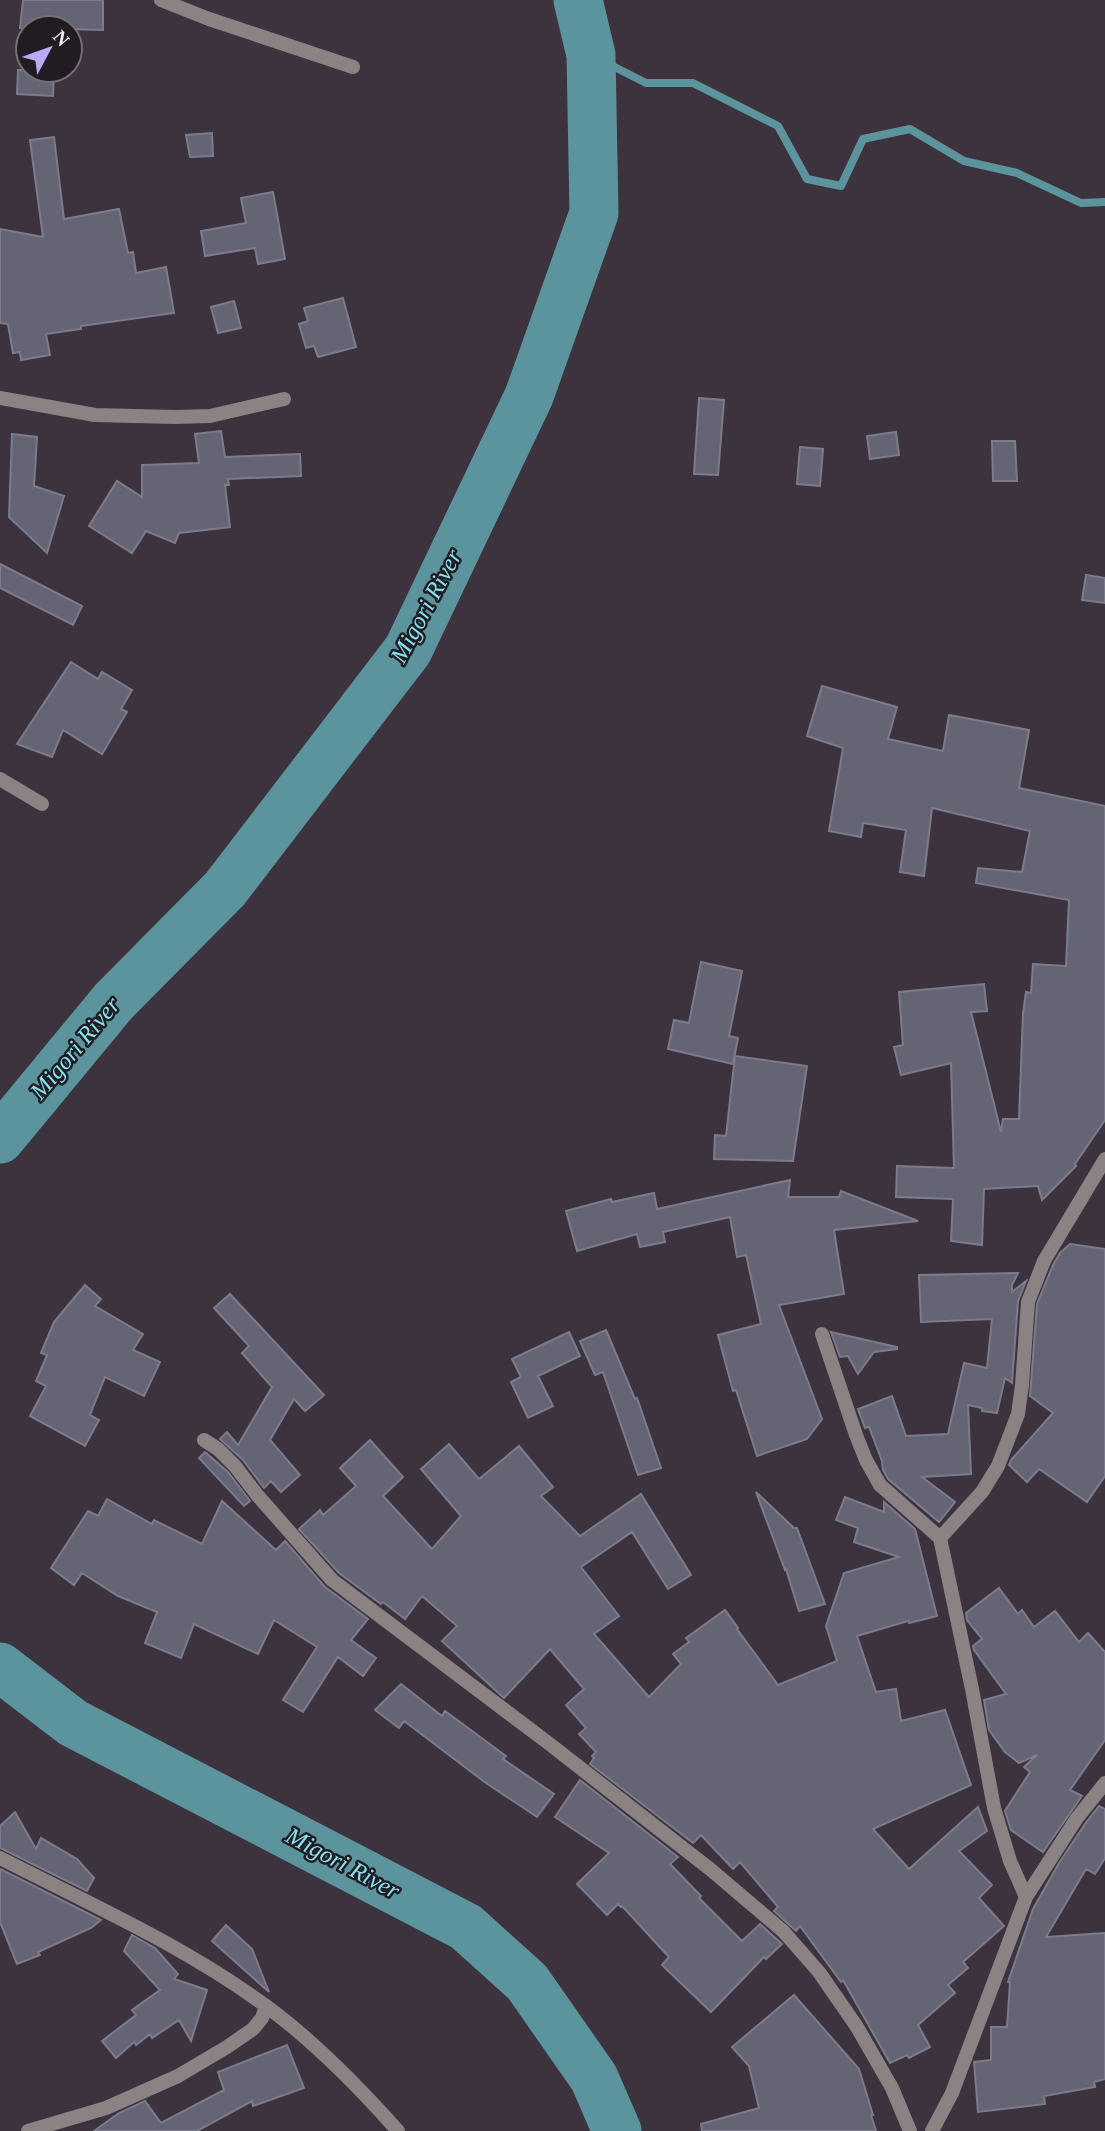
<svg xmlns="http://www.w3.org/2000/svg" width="1105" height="2131" viewBox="0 0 1105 2131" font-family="Georgia,serif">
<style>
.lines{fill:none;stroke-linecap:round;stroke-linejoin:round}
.stream{stroke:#5b949c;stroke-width:8}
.river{stroke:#5b949c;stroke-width:49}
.building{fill:#656474;stroke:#7c7b8c;stroke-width:2}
.minor{stroke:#8b8283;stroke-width:14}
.labels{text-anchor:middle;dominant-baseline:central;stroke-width:5;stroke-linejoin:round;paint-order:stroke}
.water-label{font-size:24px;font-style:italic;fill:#86e4f1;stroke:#211c22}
</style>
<rect width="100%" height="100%" fill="#3d333f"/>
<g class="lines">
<path class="stream" d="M 591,55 L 646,83 L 693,83 L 778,126 L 807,179 L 841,186 L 863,139 L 910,129 L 964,161 L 1017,173 L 1081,203 L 1105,202"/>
<path class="river" d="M 0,1139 L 114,1001 L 225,889 L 408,650 L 529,396 L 594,213 L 591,55 L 578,0
M 0,1667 L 73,1723 L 466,1927 L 527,1982 L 594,2078 L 617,2131"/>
</g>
<path class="building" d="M 23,0 L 103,0 L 103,30 L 20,28 Z
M 18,70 L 54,70 L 53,96 L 17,94 Z
M 212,133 L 213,156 L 190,157 L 186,135 Z
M 54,137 L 64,219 L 119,209 L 128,253 L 133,252 L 136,273 L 166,267 L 174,313 L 81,326 L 81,329 L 46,334 L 50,355 L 21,360 L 20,352 L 13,353 L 8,324 L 0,323 L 0,229 L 43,237 L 30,140 Z
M 273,192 L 285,259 L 258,264 L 255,248 L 205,256 L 201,231 L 246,223 L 241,198 Z
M 343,298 L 356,347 L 318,357 L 314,346 L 306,348 L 299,324 L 308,321 L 304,308 Z
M 234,301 L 241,328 L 218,333 L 211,307 Z
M 699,398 L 724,400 L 718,475 L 694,474 Z
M 221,431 L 225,457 L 300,454 L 301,476 L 228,479 L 229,485 L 225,485 L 230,527 L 179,533 L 175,543 L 146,531 L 132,553 L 89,526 L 117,481 L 142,497 L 142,465 L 199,463 L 195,434 Z
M 896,432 L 899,455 L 870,459 L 867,436 Z
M 12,434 L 37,437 L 34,486 L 64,496 L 47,553 L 9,517 Z
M 992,441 L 1015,441 L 1017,481 L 993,481 Z
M 800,447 L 823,449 L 820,486 L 797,484 Z
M 0,564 L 82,606 L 73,625 L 0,588 Z
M 1086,575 L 1105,578 L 1105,603 L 1082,600 Z
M 71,662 L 98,679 L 102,672 L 132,690 L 121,709 L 127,712 L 102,754 L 63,730 L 52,757 L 17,744 Z
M 822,686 L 897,707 L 888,739 L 943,751 L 949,715 L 1029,730 L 1019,788 L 1105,806 L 1105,1120 L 1075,1164 L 1076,1166 L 1042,1200 L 1038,1186 L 984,1189 L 982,1245 L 951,1241 L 953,1199 L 896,1197 L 897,1166 L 954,1168 L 951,1063 L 901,1075 L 894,1047 L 903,1045 L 899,992 L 984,984 L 987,1011 L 971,1012 L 1001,1132 L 1003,1119 L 1019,1119 L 1023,1013 L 1026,992 L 1031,993 L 1033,964 L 1066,966 L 1069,900 L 976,883 L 978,868 L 1022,872 L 1030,831 L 932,808 L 924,876 L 900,872 L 906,830 L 863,823 L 861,837 L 829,831 L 843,748 L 807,736 Z
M 701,962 L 742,971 L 729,1036 L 738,1038 L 733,1064 L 668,1049 L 674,1020 L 689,1023 Z
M 735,1056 L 807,1066 L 793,1161 L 714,1159 L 715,1135 L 726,1136 Z
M 790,1180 L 788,1197 L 839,1197 L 841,1191 L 918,1221 L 834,1230 L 844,1294 L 779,1305 L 822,1419 L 807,1439 L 757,1456 L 736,1390 L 733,1391 L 718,1335 L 761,1324 L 747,1259 L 746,1255 L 737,1257 L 730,1217 L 663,1232 L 665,1242 L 640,1247 L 637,1234 L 577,1251 L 566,1211 L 611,1199 L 612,1202 L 654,1193 L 657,1209 Z
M 1070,1244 L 1105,1249 L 1105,1476 L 1087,1502 L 1039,1469 L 1027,1482 L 1009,1465 L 1011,1460 L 1053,1413 L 1030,1396 L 1037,1304 L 1053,1265 L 1060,1253 Z
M 1018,1273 L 1012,1285 L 1012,1292 L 1026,1281 L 1018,1301 L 1012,1383 L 1005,1378 L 997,1413 L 982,1411 L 982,1408 L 968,1405 L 971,1474 L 922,1477 L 955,1502 L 939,1522 L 888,1479 L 883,1470 L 882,1461 L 869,1427 L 865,1428 L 858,1409 L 892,1396 L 906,1436 L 948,1434 L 964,1363 L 987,1368 L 992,1319 L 921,1322 L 919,1275 Z
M 85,1285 L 101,1299 L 95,1306 L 143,1334 L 133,1350 L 160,1362 L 144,1396 L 105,1377 L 90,1415 L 99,1420 L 85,1446 L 30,1416 L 46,1386 L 36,1381 L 47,1355 L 41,1353 L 54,1322 Z
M 230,1294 L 324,1395 L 305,1411 L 294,1399 L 270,1440 L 300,1475 L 281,1492 L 271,1481 L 264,1488 L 243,1460 L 220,1439 L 227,1432 L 238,1445 L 272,1387 L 242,1353 L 249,1346 L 214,1308 Z
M 606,1330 L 635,1399 L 637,1398 L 661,1468 L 638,1475 L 603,1372 L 595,1375 L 580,1341 Z
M 569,1332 L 580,1356 L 538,1376 L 553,1406 L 528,1418 L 511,1382 L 521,1377 L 512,1359 Z
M 831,1332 L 897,1347 L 897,1349 L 874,1352 L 858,1374 L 848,1356 L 840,1357 Z
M 370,1440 L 403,1477 L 383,1496 L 432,1549 L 461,1516 L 421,1469 L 449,1444 L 479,1479 L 519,1446 L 553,1487 L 541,1496 L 580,1536 L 641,1494 L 691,1575 L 668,1589 L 632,1532 L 581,1567 L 619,1616 L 594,1634 L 649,1697 L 681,1664 L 673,1654 L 689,1642 L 686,1638 L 725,1610 L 738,1628 L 737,1629 L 778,1685 L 837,1661 L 826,1626 L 844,1573 L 899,1557 L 854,1542 L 858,1528 L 836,1520 L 845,1497 L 884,1512 L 884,1502 L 915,1529 L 937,1616 L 909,1623 L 908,1621 L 857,1636 L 876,1692 L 896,1689 L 901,1721 L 945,1710 L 971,1785 L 873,1829 L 909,1869 L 978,1807 L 987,1831 L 959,1851 L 992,1885 L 979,1898 L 1004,1926 L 963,1962 L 968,1968 L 948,1985 L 955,1993 L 918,2025 L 930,2047 L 909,2058 L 907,2055 L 890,2063 L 843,1980 L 841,1982 L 800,1926 L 796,1931 L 774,1911 L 778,1907 L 740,1862 L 733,1869 L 701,1835 L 693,1843 L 590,1764 L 594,1758 L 592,1756 L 596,1752 L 579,1734 L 586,1728 L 566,1705 L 584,1689 L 550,1649 L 504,1698 L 442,1641 L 457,1626 L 422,1596 L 405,1619 L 383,1602 L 381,1604 L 339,1573 L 299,1529 L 320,1510 L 323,1515 L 356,1486 L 340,1468 Z
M 205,1452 L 228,1472 L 250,1501 L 244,1506 L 199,1458 Z
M 756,1492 L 794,1528 L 797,1528 L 825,1604 L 799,1611 L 786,1569 L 785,1570 Z
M 107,1499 L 152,1524 L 154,1520 L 202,1544 L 222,1501 L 276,1550 L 285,1541 L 325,1587 L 368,1619 L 351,1640 L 376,1658 L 363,1676 L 338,1657 L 303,1712 L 283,1700 L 317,1647 L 274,1620 L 258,1654 L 194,1624 L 181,1658 L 145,1643 L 157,1612 L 118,1596 L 82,1573 L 74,1585 L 51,1568 L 88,1511 L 98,1516 Z
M 999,1588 L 1018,1614 L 1022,1610 L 1034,1627 L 1055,1611 L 1079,1642 L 1088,1633 L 1105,1652 L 1105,1740 L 1070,1790 L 1082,1796 L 1043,1852 L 1011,1830 L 1005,1811 L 1030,1772 L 1024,1767 L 1037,1755 L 1019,1763 L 1005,1752 L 989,1730 L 984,1700 L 1006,1694 L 974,1650 L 973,1646 L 982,1639 L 967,1620 L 966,1613 Z
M 401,1684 L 442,1716 L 445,1711 L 506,1756 L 503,1759 L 554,1794 L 537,1817 L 486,1783 L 404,1721 L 399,1728 L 375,1710 Z
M 580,1780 L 678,1857 L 670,1864 L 701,1896 L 699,1898 L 742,1941 L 760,1924 L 782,1944 L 766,1959 L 764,1957 L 711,2012 L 662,1965 L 669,1957 L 622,1906 L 621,1907 L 618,1904 L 607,1915 L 577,1884 L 609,1853 L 555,1817 Z
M 1099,1806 L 1105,1809 L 1105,1858 L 1095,1874 L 1086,1869 L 1046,1937 L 1105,1933 L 1105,2079 L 1094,2082 L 1095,2087 L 1044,2096 L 1045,2104 L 978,2112 L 974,2062 L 991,2060 L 991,2027 L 1007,2027 L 1010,1983 L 1008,1982 L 1033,1909 L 1059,1863 L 1085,1824 Z
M 15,1812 L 36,1849 L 41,1838 L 77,1859 L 94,1878 L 87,1891 L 0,1848 L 0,1826 Z
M 0,1869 L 30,1884 L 101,1920 L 91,1928 L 38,1952 L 40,1955 L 17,1964 L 0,1922 Z
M 226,1925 L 252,1949 L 269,1992 L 212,1941 Z
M 132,1935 L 155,1948 L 178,1974 L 174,1979 L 207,1990 L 191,2041 L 179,2020 L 152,2038 L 150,2034 L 136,2045 L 134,2042 L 116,2058 L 102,2041 L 136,2015 L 132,2010 L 160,1990 L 124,1951 Z
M 794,1995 L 859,2069 L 873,2115 L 871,2115 L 876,2131 L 702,2131 L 701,2124 L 759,2108 L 749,2066 L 732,2047 Z
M 287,2045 L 304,2088 L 253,2106 L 252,2101 L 197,2131 L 94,2131 L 119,2113 L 145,2101 L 161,2123 L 224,2090 L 218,2072 Z"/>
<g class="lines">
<path class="minor" d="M 161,0 L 209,19 L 353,67
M 0,398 L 95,415 L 175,417 L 210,416 L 284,399
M 0,779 L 42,804
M 822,1334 L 856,1435 L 866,1460 L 880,1485 L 940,1538
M 204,1440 L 218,1449 L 235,1466 L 258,1496 L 332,1580 L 547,1742 L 710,1869 L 783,1931 L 819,1972 L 857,2027 L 892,2088 L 910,2131
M 0,1858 C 90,1904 184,1946 266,2006 C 315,2042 358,2086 398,2131
M 1026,1897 L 1010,1861 L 994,1808 L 972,1689 L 940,1538 L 982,1492 L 998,1466 L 1018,1414 L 1022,1385 L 1028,1302 L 1044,1261 L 1105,1159
M 28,2131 L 106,2108 L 178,2076 L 227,2047 L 253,2029 L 262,2018 L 266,2006
M 932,2131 L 952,2093 L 1026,1897 L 1077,1818 L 1105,1783"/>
</g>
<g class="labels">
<g class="water-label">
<text transform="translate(426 606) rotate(-62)">Migori River</text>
<text transform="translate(75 1048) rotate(-50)">Migori River</text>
<text transform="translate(343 1863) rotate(28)">Migori River</text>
</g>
</g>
<g transform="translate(49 49) rotate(49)"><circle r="33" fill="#211c22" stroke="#756f76" stroke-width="2"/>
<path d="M0-5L12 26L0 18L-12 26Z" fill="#bbaaf6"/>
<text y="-10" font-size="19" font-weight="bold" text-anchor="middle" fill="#f2ebf3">N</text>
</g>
</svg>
